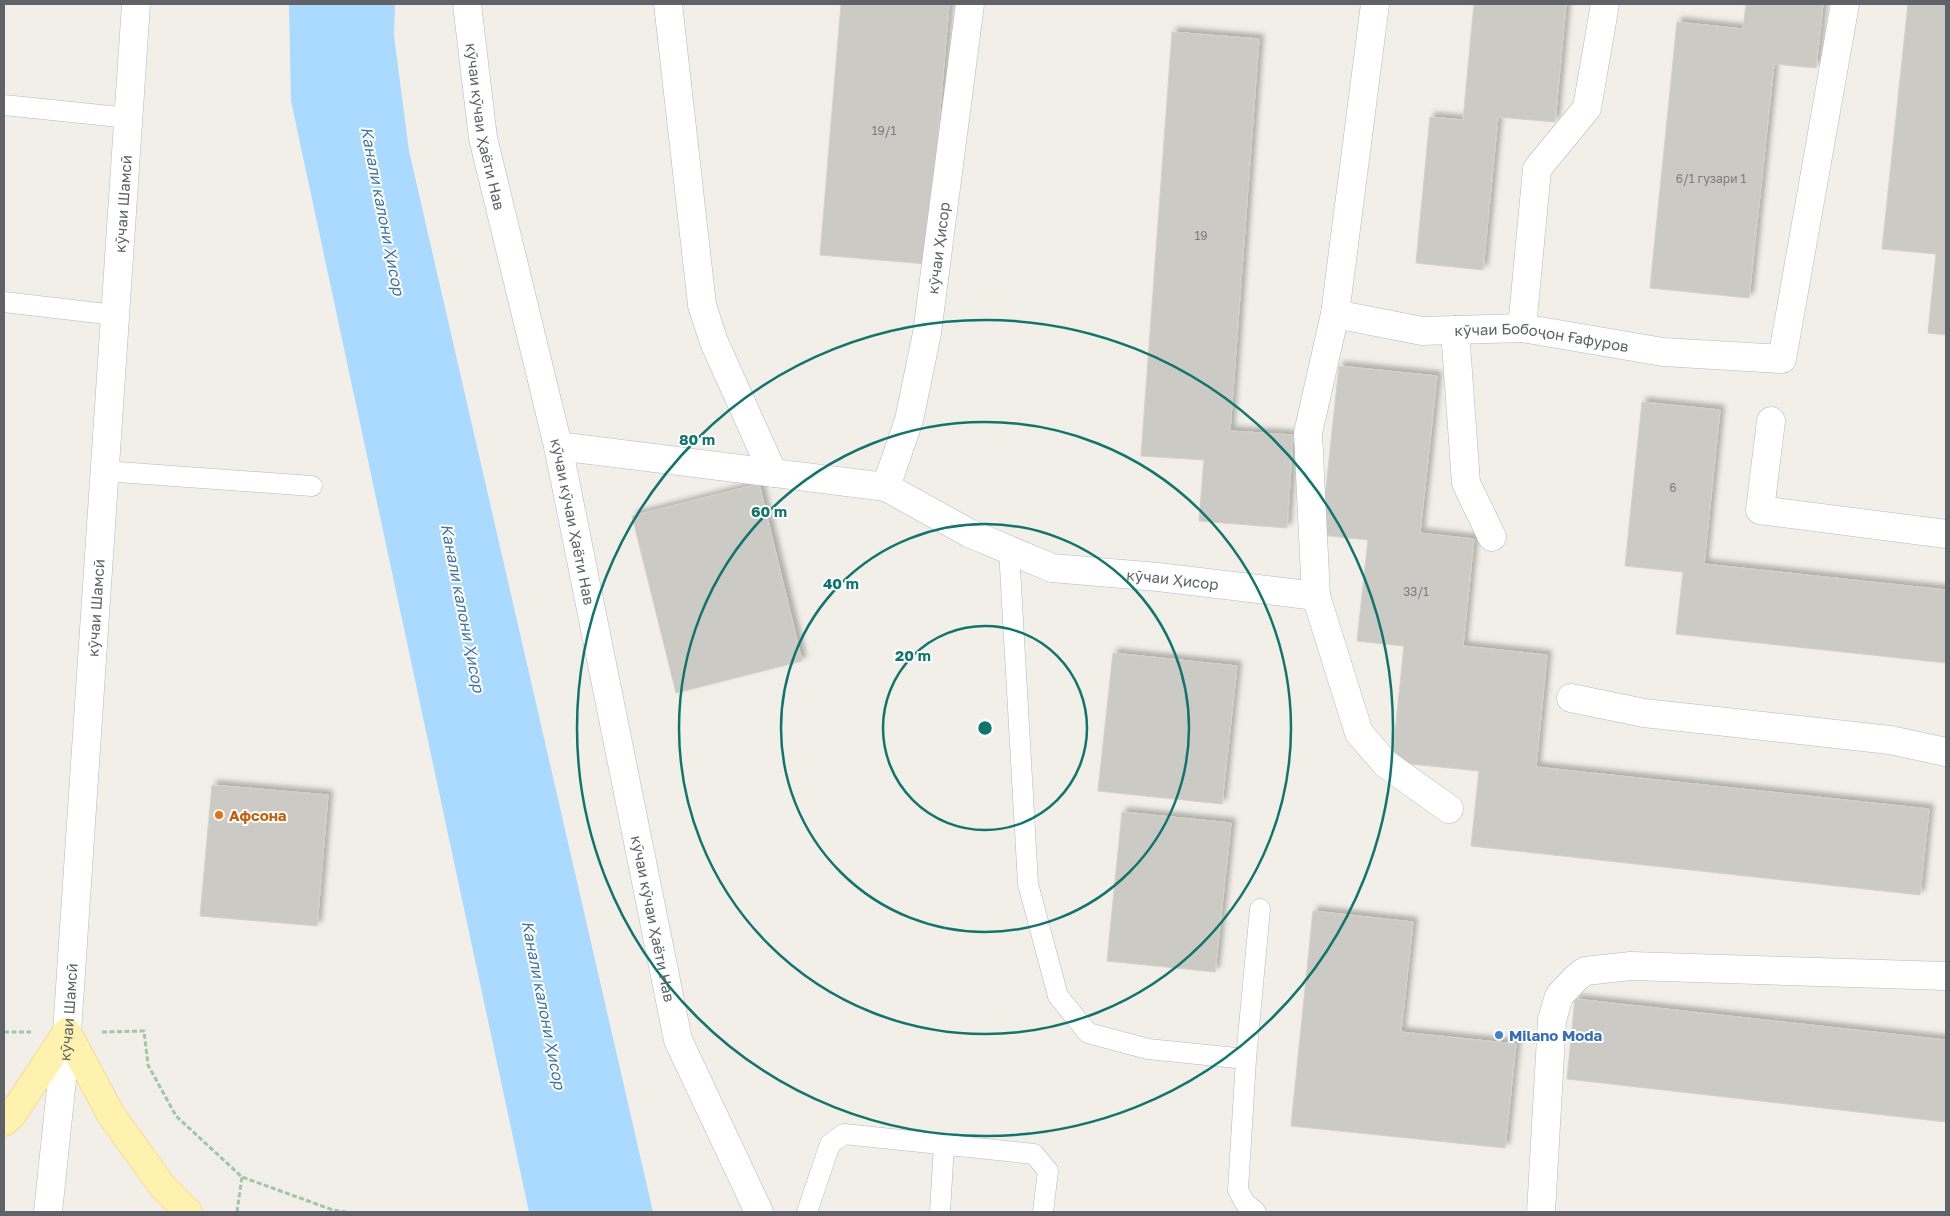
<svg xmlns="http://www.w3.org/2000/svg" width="1950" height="1216" viewBox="0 0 1950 1216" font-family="'Golos Text',sans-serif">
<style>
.water{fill:#aadaff}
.building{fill:#cccac5;stroke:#d6d1c6;filter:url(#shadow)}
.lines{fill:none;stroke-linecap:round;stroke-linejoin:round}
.service-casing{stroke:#b5b8bc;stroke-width:21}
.minor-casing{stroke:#b5b8bc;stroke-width:29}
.primary-casing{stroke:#f2c960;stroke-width:29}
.path{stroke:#9cc7a9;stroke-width:3;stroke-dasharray:5 2.5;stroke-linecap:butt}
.service{stroke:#fff;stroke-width:20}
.minor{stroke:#fff;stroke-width:28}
.primary{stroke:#fff2af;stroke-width:28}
.ring{fill:none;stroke:#0f766e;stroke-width:2.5}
.food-dot{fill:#e8710a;stroke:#fff;stroke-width:2}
.shop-dot{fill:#3f7fe0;stroke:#fff;stroke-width:2}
.labels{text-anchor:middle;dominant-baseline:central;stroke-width:4;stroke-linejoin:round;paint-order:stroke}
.number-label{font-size:12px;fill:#7a7d7f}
.street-label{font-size:15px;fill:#5f6368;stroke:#fff}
.food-label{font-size:15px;font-weight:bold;fill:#c56008;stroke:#fff;text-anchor:start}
.shop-label{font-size:15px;font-weight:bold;fill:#366cbe;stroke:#fff;text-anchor:start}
.water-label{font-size:16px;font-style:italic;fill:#4174aa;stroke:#fff}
.centre{fill:#0f766e;stroke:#fff;stroke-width:2.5}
.ring-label{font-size:15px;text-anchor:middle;font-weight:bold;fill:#0f766e;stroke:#fff;stroke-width:4;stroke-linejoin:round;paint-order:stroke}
</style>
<defs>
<filter id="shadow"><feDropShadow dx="4.5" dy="-4.5" stdDeviation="2.5" flood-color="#0004"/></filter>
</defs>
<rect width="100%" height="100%" fill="#f1efe8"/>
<path class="water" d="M 289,4 L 395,4 L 394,36 L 409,151 L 653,1212 L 529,1212 L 291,101 Z"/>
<path class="building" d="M 841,4 L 949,4 L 927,264 L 820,255 Z
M 1474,4 L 1566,4 L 1555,122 L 1498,117 L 1483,270 L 1416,263 L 1430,117 L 1463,120 Z
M 1746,4 L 1823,4 L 1816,68 L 1774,64 L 1749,298 L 1650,288 L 1677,22 L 1743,29 Z
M 1908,4 L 1946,4 L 1946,335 L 1928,333 L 1936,254 L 1882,249 Z
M 1172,32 L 1259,39 L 1230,431 L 1293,435 L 1287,528 L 1199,521 L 1204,460 L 1141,456 Z
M 1339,366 L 1437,376 L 1420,533 L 1474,539 L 1463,646 L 1547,655 L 1536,767 L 1929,809 L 1920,895 L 1471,846 L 1479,771 L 1392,762 L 1404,646 L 1357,641 L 1368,540 L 1321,535 Z
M 1642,402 L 1720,410 L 1704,564 L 1946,590 L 1946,663 L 1676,634 L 1683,572 L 1625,566 Z
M 759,484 L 802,661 L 676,693 L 632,516 Z
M 1113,653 L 1237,666 L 1222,804 L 1098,791 Z
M 212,785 L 328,795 L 317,926 L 200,916 Z
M 1122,812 L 1231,823 L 1215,972 L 1107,961 Z
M 1313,911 L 1413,922 L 1401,1032 L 1516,1044 L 1505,1148 L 1291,1126 Z
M 1575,999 L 1946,1040 L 1946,1122 L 1567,1079 Z"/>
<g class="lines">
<g class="service-casing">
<path id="service" d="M 4,105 L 129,118
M 4,302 L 115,315
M 104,471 L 312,486
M 1009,550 L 1028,884 L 1058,996 L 1088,1033 L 1148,1049 L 1246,1059
M 807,1212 L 830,1144 L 844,1134 L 1034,1154 L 1048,1171 L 1043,1212
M 940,1212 L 944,1145
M 1256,1212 L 1245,1203 L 1238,1190 L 1246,1059 L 1260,909"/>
</g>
<g class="minor-casing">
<g id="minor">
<path id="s1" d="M 467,4 L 483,138 L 558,446 L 678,1040 L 759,1212"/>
<path d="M 668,4 L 702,305 L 714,342 L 773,473"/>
<path id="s2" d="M 1335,314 L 1422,331 L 1522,328 L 1663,352 L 1782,359 L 1845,4"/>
<path d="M 1522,328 L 1537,169 L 1587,108 L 1605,4"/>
<path d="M 1455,330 L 1466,483 L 1492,537"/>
<path d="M 1771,421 L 1760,510 L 1946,534"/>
<path id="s3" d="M 558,446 L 886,487 L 909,420 L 927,333 L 970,4"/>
<path id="s4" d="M 886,487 L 969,533 L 1052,568 L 1158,577 L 1316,596 L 1308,433 L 1335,314 L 1375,4"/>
<path d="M 1316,596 L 1359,733 L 1386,764 L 1449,809"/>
<path d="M 1571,698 L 1644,713 L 1890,740 L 1946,752"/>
<path id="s5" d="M 48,1212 L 67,1032 L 136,4"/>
<path d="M 1541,1212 L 1552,1020 L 1559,996 L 1576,978 L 1585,971 L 1631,966 L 1946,976"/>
</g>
</g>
<g class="primary-casing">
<path id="primary" d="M 4,1122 L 12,1115 L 67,1032 L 111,1115 L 163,1187 L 188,1212"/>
</g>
<path class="path" d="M 4,1032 L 31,1032
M 102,1032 L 144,1031 L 148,1065 L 176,1116 L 242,1177 L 333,1210 L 346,1212
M 237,1212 L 242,1177"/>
<use href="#service" class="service"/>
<use href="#minor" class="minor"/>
<use href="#primary" class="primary"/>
</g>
<g class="ring">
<circle cx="985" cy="728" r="102"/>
<circle cx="985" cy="728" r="204"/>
<circle cx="985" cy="728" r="306"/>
<circle cx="985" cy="728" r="408"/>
</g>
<circle class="food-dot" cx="219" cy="815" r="5"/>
<circle class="shop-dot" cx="1499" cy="1035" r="5"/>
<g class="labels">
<g class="number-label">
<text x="884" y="130">19/1</text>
<text x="1711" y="178">6/1 гузари 1</text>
<text x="1201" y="235">19</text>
<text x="1673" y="487">6</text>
<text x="1416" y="591">33/1</text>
</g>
<g class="street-label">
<text stroke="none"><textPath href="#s1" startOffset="124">кӯчаи кӯчаи Ҳаёти Нав</textPath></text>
<text stroke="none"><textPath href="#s5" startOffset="1011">кӯчаи Шамсӣ</textPath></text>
<text stroke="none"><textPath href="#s3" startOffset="576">кӯчаи Ҳисор</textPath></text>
<text stroke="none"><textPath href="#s2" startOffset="209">кӯчаи Бобоҷон Ғафуров</textPath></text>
<text stroke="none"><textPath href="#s1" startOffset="529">кӯчаи кӯчаи Ҳаёти Нав</textPath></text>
<text stroke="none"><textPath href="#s4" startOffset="306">кӯчаи Ҳисор</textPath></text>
<text stroke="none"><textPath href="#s5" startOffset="606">кӯчаи Шамсӣ</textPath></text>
<text stroke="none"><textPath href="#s1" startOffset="934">кӯчаи кӯчаи Ҳаёти Нав</textPath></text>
<text stroke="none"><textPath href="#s5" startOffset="201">кӯчаи Шамсӣ</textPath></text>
</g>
<g class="food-label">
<text x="229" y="815">Афсона</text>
</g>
<g class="shop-label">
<text x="1509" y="1035">Milano Moda</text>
</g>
<g class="water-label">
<text transform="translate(383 211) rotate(79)">Канали калони Ҳисор</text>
<text transform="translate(463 608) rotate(79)">Канали калони Ҳисор</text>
<text transform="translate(544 1005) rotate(79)">Канали калони Ҳисор</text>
</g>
</g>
<circle cx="985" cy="728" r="8" class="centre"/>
<g class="ring-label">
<text x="697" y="445">80 m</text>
<text x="769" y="517">60 m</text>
<text x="841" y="589">40 m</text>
<text x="913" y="661">20 m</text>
</g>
<rect width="1950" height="1216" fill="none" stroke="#5f6368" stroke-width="10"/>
</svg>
